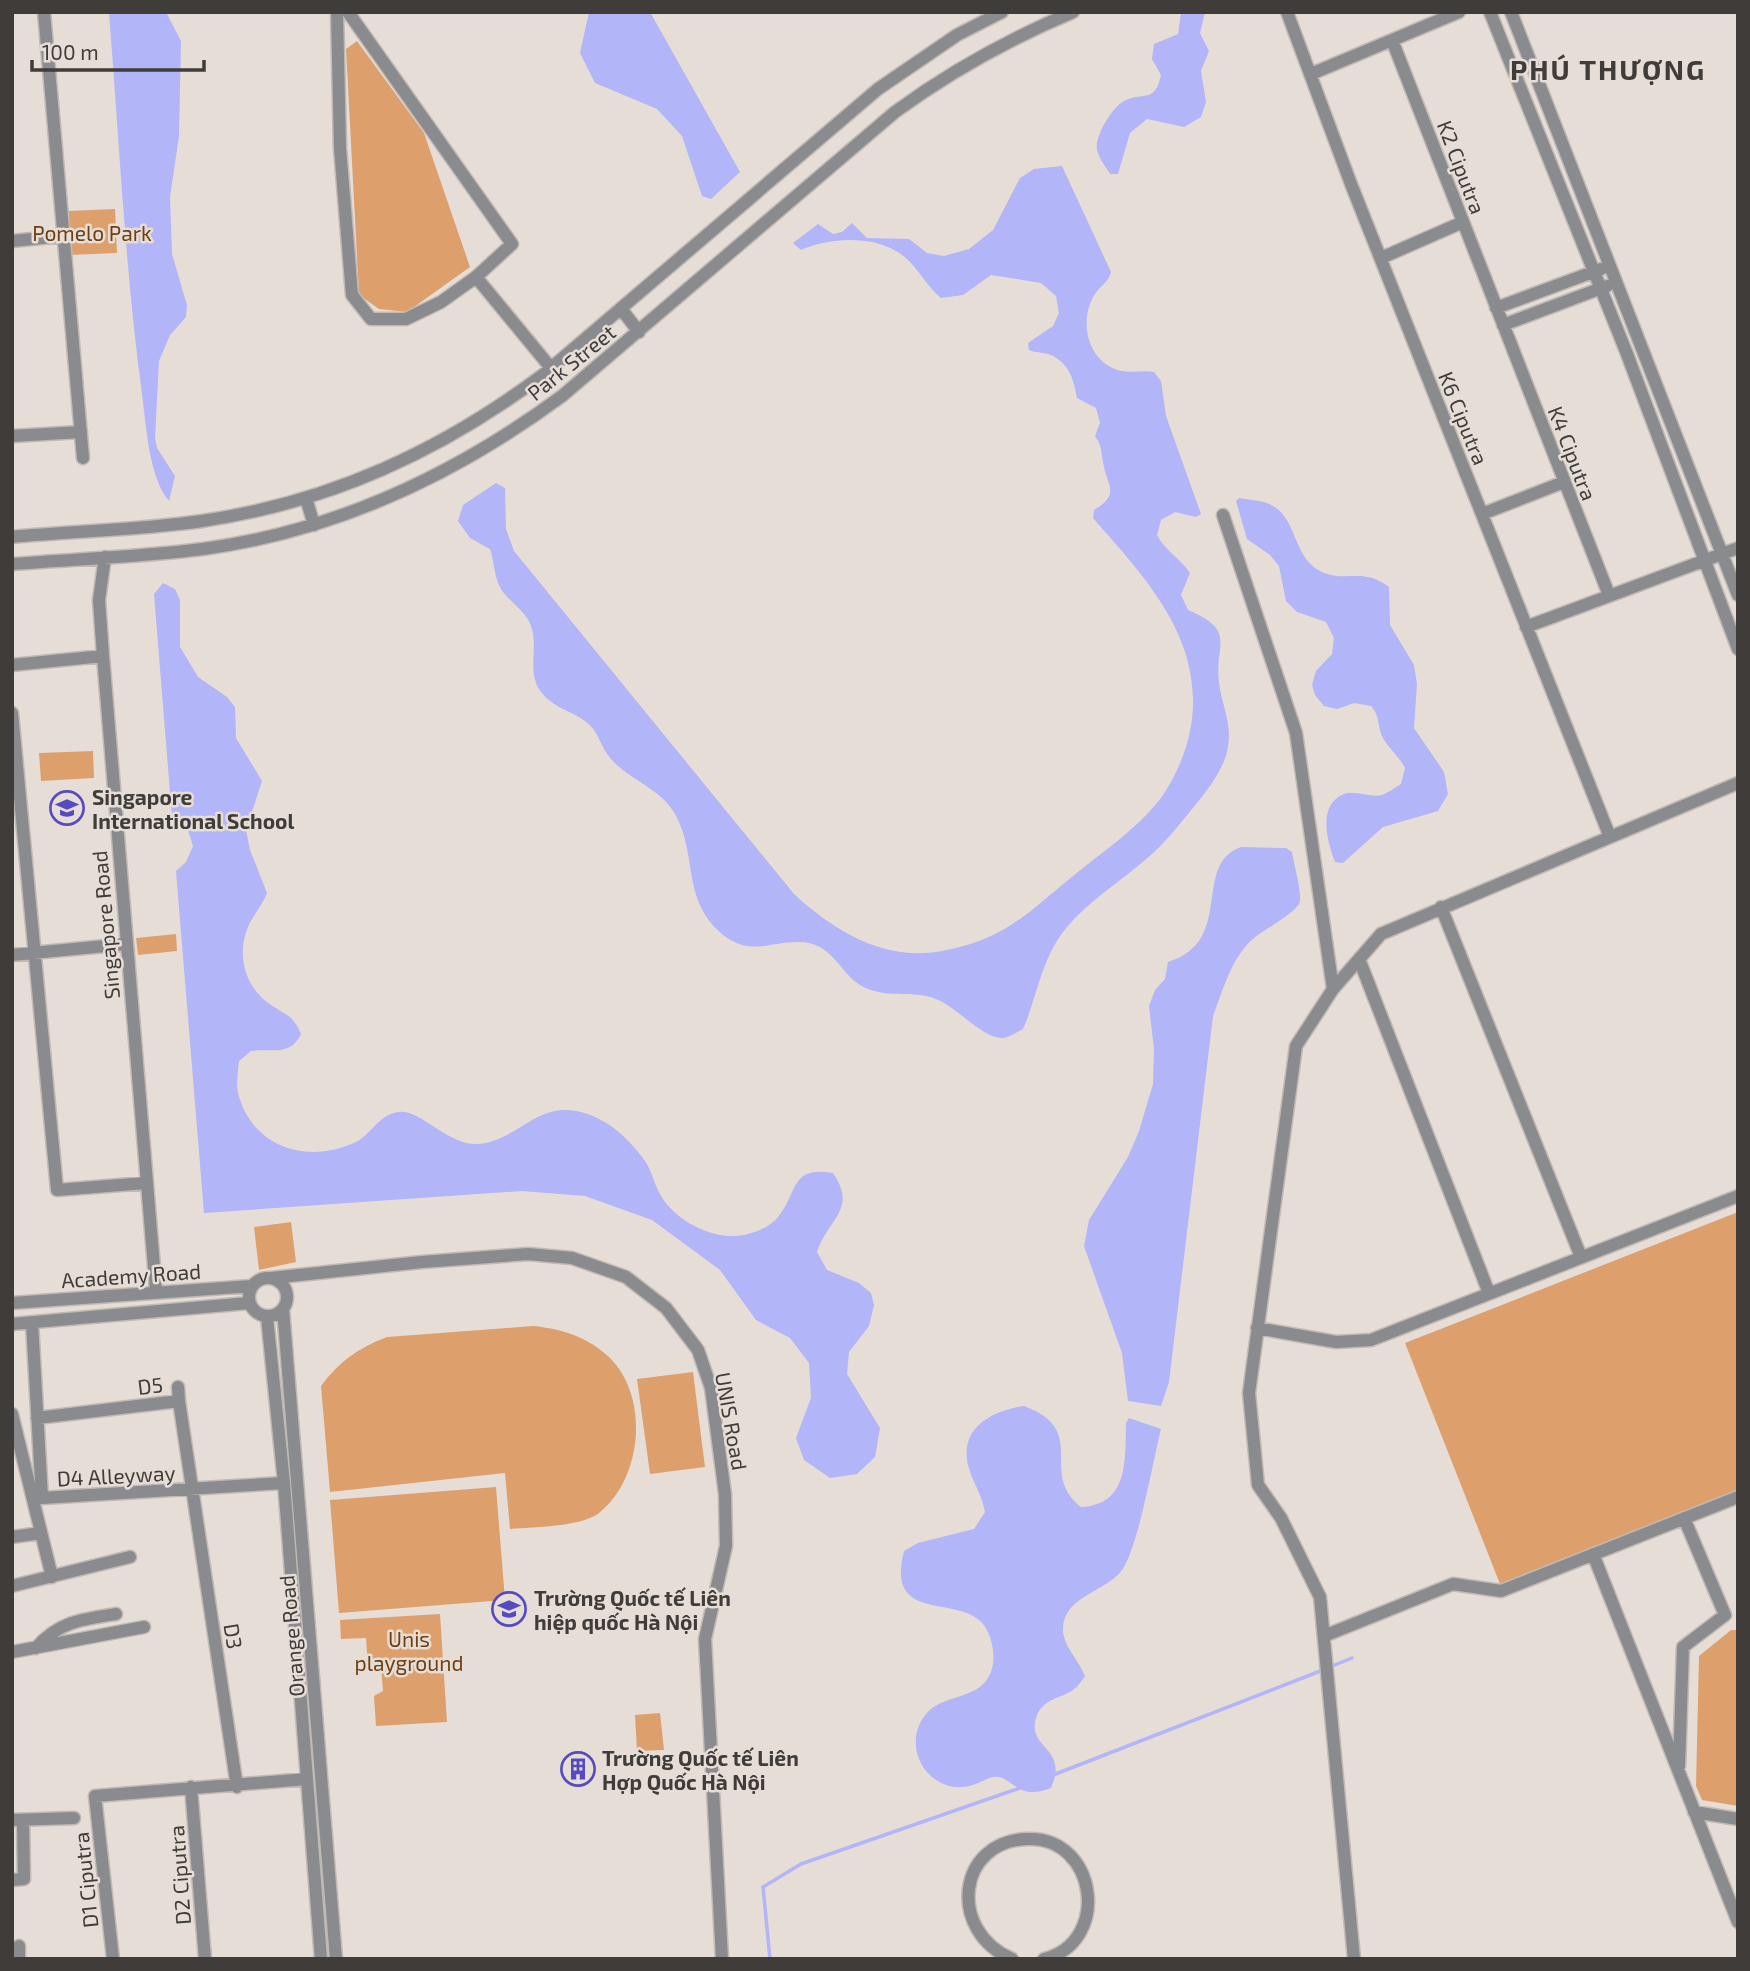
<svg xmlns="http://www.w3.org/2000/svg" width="1750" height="1971" viewBox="0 0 1750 1971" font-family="'Exo 2',sans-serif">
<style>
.green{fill:#dda06d}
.water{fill:#b2b5f7}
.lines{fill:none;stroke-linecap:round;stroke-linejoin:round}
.stream{stroke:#b2b5f7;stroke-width:3.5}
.minor-casing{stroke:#c1bab4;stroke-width:15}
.minor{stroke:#8a8b8e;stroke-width:12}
.labels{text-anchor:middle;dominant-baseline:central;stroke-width:5;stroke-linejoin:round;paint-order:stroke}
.street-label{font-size:21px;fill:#3f3c39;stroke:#e6ddd7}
.park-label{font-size:21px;fill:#6f3f10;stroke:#e6ddd7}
.poi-label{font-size:21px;font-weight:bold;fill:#3f3c39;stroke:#e6ddd7;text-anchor:start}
.district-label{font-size:28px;font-weight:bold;letter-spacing:2px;fill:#3f3c39;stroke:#e6ddd7}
</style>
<rect width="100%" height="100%" fill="#e6ddd7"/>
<path class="green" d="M 357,41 L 424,133 L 470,267 L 407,312 L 379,309 L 359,295 L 346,49 Z
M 115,209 L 117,253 L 70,255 L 68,211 Z
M 93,751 L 94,778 L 41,781 L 39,753 Z
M 176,934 L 177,951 L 138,955 L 136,938 Z
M 1738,1212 L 1738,1493 L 1500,1584 L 1405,1343 Z
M 291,1222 L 296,1262 L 259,1270 L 254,1227 Z
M 533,1326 C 563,1329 588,1337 610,1358 C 650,1398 642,1479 599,1513 C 581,1527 533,1527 510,1529 L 505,1473 L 330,1492 L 321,1386 C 338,1362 360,1347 387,1337 Z
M 693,1372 L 705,1467 L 650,1474 L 637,1379 Z
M 496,1487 L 505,1600 L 339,1613 L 330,1500 Z
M 440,1614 L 447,1722 L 376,1726 L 374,1696 L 383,1691 L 381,1667 L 368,1668 L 366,1638 L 341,1639 L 340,1620 Z
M 1731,1630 L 1738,1630 L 1738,1806 L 1702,1800 L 1696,1786 L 1699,1656 Z
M 660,1713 L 664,1750 L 637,1751 L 635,1715 Z"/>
<path class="water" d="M 109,12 L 166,12 L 181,41 L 179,136 L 170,197 L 172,254 L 187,305 L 186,317 L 170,335 L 159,361 L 155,438 L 157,448 L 175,476 L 169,501 C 149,478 146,424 142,394 C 125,268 119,139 109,12 Z
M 589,12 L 650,12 L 740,172 L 711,199 L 702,196 L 682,136 L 657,109 L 595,83 L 580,53 Z
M 1205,12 L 1200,33 L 1209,51 L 1201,71 L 1206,102 L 1201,117 L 1184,127 L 1147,119 L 1130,133 L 1118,174 L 1110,174 C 1106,167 1099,159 1097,150 C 1094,137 1113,105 1126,100 C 1145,92 1155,103 1161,75 L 1152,59 L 1154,44 L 1178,34 L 1181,13 Z
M 1062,166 L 1111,272 C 1108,283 1101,285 1095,294 C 1078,320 1087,363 1121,371 C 1131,373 1143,370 1154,372 L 1161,381 L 1166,416 L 1201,514 L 1196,517 L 1175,512 L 1161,520 L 1157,535 C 1165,551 1180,558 1190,573 L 1181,595 L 1188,610 C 1238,631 1214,644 1219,683 C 1222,705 1232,724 1228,746 C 1226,764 1212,784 1201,798 C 1183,820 1166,843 1144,861 C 1118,883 1089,901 1067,927 C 1041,958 1038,995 1023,1029 C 1017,1032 1010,1037 1004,1038 C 984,1040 957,1007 936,999 C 911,989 885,1000 860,985 C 838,971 832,941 797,942 C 770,942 751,955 726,937 C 680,902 699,857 675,814 C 659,786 626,780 608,755 C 599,743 598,730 585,721 C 569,710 554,708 541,692 C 526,672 539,648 531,626 C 526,610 505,600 499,585 C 494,574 494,560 490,549 L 470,538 L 458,521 L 463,505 L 496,483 L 505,488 L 506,529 L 514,551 L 794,894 C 834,931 885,962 942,951 C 965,947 991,938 1011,925 C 1033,911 1053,892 1073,876 C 1101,853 1134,831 1157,803 C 1179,775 1194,735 1193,699 C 1192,625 1139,571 1093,518 L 1094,510 C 1122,493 1106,485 1103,462 C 1101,451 1102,446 1095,436 L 1100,423 L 1096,408 L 1077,398 C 1074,380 1069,363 1051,355 C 1044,352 1036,353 1029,350 L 1028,343 L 1053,326 L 1059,313 L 1056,296 L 1041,283 L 991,275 L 963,295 L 941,298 C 924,284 915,261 896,251 C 869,235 828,238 801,250 L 793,243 L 818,224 L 833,234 L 842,232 L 852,223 L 867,238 L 909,239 L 927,253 L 944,256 L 969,249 L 993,230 L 1020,178 L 1034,169 Z
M 1239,498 C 1249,500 1262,500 1271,505 C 1298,518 1292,558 1322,572 C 1347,583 1362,567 1389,587 L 1390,625 L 1414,665 L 1417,684 L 1414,728 L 1444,772 L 1448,794 L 1438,811 L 1383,827 L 1343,863 L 1335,862 C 1327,841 1317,805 1344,794 C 1356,790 1371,798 1382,795 C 1388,793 1396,787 1401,784 L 1405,768 C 1399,756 1387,747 1382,736 C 1377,724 1380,716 1371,706 L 1354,703 L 1337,709 L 1324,706 L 1315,695 L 1312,685 L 1316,671 L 1332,654 L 1334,638 L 1326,622 L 1297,612 L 1286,601 L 1279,566 L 1270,555 L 1247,539 L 1236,501 Z
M 163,583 L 175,589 L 180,600 L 180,647 L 198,677 L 227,697 L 235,707 L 236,738 L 262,781 L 246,830 L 250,850 L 267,893 C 262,906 253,915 248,927 C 236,955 245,988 271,1005 C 286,1015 294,1016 301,1034 C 290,1057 272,1048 251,1051 L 239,1061 C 238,1071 236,1084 238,1093 C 252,1148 308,1165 356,1142 C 372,1134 378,1115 398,1112 C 418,1108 445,1142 474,1144 C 508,1145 530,1112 562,1110 C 597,1109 626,1134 645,1161 C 652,1171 654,1184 660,1194 C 673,1218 704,1235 730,1236 C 745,1237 769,1229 778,1217 C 799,1192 789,1166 833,1173 C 858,1210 828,1218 817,1252 L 827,1270 L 859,1283 L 871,1293 L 874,1305 L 869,1326 L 849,1352 L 847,1374 L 880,1428 L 875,1457 L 857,1474 L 830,1478 L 804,1460 L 796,1438 L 811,1398 L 809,1363 L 790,1338 L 756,1320 L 720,1270 L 652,1220 L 585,1196 L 522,1191 L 204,1213 L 176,871 L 186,862 L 193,846 L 188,830 L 172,817 L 154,594 Z
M 1241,847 L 1286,848 L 1292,852 C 1294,866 1301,887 1300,901 C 1299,911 1264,930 1254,938 C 1232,956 1223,990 1213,1016 L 1169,1382 L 1161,1406 L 1128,1401 L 1122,1353 L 1084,1246 L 1089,1220 L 1128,1157 L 1139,1131 L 1153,1084 L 1154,1049 L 1149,1006 L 1155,990 L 1165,979 L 1168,962 C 1236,941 1191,865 1241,847 Z
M 1024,1406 C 1091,1431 1037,1472 1081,1507 C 1129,1505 1125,1460 1126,1423 L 1129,1418 L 1161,1429 C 1153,1461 1138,1548 1122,1570 C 1106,1592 1064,1596 1063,1628 C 1062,1645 1079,1660 1085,1676 C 1082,1680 1078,1687 1074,1689 C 1060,1700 1043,1697 1036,1718 C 1027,1750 1069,1746 1051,1788 C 1011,1804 1012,1766 985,1780 C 973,1786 962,1789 949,1786 C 918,1777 905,1739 926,1714 C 943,1694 975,1700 988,1678 C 996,1665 994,1650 990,1637 C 975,1585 883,1633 904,1551 L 918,1543 L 974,1529 L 985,1512 C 981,1491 972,1482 968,1465 C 959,1427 994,1410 1024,1406 Z"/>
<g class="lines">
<path class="stream" d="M 1330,1667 L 1352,1658
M 1053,1775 L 1323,1670
M 770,1959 L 763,1887 L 801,1864 L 1020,1788"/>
<g class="minor-casing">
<path id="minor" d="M 44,12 L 83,458
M 337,12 L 340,148 L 352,295 L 371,319 L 406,319 L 441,302 L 476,277
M 348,12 L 512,244 L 476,277 L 551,368
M 1287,12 L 1351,184 L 1610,837
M 1490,12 L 1627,354 L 1738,649
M 1511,12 L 1738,595
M 1392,40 L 1609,595
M 1311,74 L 1459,12
M 12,241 L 62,236
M 1381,258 L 1463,222
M 1496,308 L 1601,269
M 622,310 L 639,332
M 1503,325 L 1607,286
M 12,436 L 81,432
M 306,498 L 314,525
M 1482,514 L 1564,482
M 1223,515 L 1296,733 L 1333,989
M 12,537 C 75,531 140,530 202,521 C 331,502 441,451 544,374 L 878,89 L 957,35 L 1002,12
M 105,557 L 99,600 L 103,656 L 156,1291
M 12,564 C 76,559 140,557 203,549 C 336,531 455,475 562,396 L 895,112 C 951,71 1009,39 1073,12
M 1526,627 L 1738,548
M 12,665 L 103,656
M 12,713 L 57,1190 L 146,1183
M 1441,907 L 1581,1257
M 12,955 L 126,944
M 1359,959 L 1489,1293
M249 1297a19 19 0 1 1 38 0a19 19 0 1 1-38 0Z
M 271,1278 L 422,1262 L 528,1254 L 572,1258 L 626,1277 L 666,1308 L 698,1350 L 711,1388 L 725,1494 L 726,1546 L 705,1639 L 722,1959
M 12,1303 L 252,1286
M 283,1309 L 336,1959
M 267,1317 L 284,1483 L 321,1959
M 32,1323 L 42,1498 L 284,1483
M 12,1324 L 249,1303
M 1257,1328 L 1336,1342 L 1371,1340 L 1738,1196
M 178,1387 L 179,1401
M 12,1414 L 52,1577
M 37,1418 L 179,1401 L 237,1787
M 12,1537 L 41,1533
M 1593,1554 L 1738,1922
M 12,1586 L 130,1557
M 1324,1636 L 1453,1584 L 1501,1591 L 1738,1497
M 36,1648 C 58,1622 82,1619 116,1614
M 12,1652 L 144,1627
M 1679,1766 L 1683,1647 L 1725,1615 L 1684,1518
M 191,1787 L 205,1959
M 1694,1812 L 1738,1819
M 12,1820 L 74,1818
M 12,1880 L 24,1879 L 23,1820
M 19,1946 L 19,1959
M 113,1959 L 95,1796 L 307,1779
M 1012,1959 C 947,1931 957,1841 1027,1839 C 1097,1836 1112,1942 1044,1959
M 1354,1959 L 1320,1597 L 1281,1518 L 1258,1485 L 1249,1393 L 1296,1046 L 1333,989 L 1381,934 L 1738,783"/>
</g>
<use href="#minor" class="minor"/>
</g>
<defs>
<g id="school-ring" transform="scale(1.75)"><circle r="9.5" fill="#e6ddd7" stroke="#564ac2" stroke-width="1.5"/><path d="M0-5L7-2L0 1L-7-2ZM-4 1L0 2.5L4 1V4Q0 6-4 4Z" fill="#564ac2"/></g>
<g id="building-ring" transform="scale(1.75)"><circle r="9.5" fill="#e6ddd7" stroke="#564ac2" stroke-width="1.5"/><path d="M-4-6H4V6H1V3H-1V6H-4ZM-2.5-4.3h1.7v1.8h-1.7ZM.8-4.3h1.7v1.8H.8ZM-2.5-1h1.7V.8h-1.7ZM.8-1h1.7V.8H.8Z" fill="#564ac2"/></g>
</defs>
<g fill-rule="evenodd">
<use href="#school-ring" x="67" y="808"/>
<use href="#school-ring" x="509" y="1609"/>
<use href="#building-ring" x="578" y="1769"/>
</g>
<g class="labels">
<g class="street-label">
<text transform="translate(1462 167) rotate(69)">K2 Ciputra</text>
<text transform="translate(571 362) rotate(-39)">Park Street</text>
<text transform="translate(1464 418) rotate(68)">K6 Ciputra</text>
<text transform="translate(1573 453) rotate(69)">K4 Ciputra</text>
<text transform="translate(105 925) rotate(-95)">Singapore Road</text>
<text transform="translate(131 1275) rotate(-4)">Academy Road</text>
<text transform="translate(150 1385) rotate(-7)">D5</text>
<text transform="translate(732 1421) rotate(80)">UNIS Road</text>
<text transform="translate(116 1475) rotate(-3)">D4 Alleyway</text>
<text transform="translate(234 1636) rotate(81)">D3</text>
<text transform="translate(291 1636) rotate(-95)">Orange Road</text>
<text transform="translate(179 1875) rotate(-94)">D2 Ciputra</text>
<text transform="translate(85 1880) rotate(-96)">D1 Ciputra</text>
</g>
<g class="park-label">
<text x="92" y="232">Pomelo Park</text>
<text x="409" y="1638">Unis<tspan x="409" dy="24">playground</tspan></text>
</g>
<g class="poi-label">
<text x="92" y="796">Singapore<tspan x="92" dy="24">International School</tspan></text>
<text x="534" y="1597">Trường Quốc tế Liên<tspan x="534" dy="24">hiệp quốc Hà Nội</tspan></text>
<text x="602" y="1757">Trường Quốc tế Liên<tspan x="602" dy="24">Hợp Quốc Hà Nội</tspan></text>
</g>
<g class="district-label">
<text x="1608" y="69">PHÚ THƯỢNG</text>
</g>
</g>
<rect width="1750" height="1971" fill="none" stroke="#3f3c39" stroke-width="28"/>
<path d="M32 60v10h172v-10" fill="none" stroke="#3f3c39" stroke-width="3.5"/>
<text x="42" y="60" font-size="21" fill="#3f3c39" stroke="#e6ddd7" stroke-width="5" paint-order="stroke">100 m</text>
</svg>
